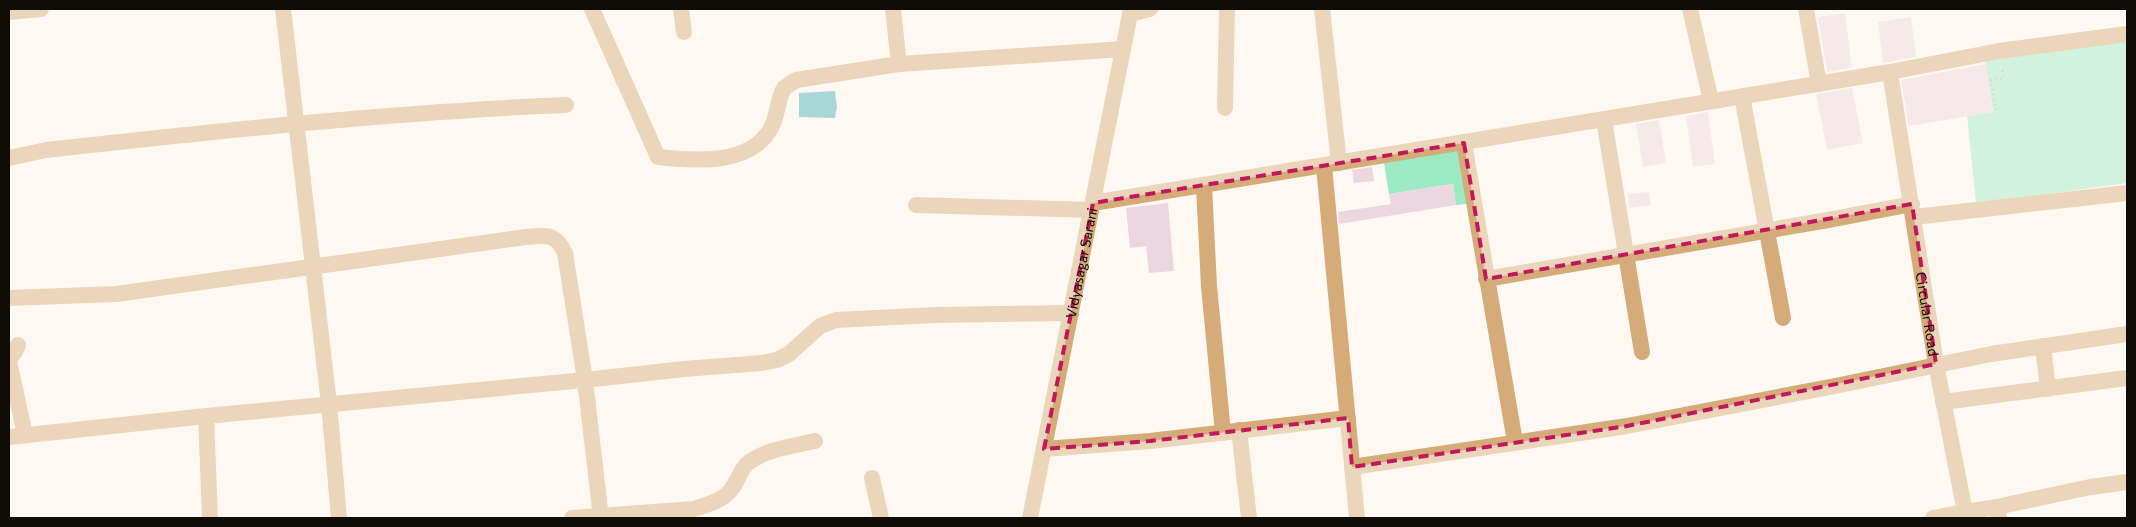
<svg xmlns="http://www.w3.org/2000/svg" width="2136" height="527" viewBox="0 0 2136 527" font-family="Commissioner,sans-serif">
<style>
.green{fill:#9de9c3}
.water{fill:#3eadb4}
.building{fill:#ecd6df}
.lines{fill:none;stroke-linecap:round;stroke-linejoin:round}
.path{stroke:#a6a29c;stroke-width:2.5;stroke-dasharray:1 4;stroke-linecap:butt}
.minor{stroke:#d5ab79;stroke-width:16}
.marked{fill:none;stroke:#c2185b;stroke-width:4;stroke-dasharray:10 6;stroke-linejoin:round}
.labels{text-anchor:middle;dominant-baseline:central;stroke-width:4.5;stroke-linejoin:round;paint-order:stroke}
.street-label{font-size:14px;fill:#100d07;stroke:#fff}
</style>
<rect width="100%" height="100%" fill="#fdf9f2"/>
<path class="green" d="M 2127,40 L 2127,183 L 1976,204 L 1967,115 L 1993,112 L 1985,60 Z
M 1458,151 L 1467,204 L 1456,205 L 1453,184 L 1389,194 L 1383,157 Z"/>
<path class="water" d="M 835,91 L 837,107 L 835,118 L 799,117 L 799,93 Z"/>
<path class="building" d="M 1845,13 L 1852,67 L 1827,72 L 1818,17 Z
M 1911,17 L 1916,57 L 1883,63 L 1878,22 Z
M 1986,64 L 1993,112 L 1909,126 L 1901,80 Z
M 1852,88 L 1863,143 L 1827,150 L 1816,94 Z
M 1708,112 L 1715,164 L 1693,167 L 1686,116 Z
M 1659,120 L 1666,163 L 1643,167 L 1636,124 Z
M 1372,167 L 1374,181 L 1354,183 L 1352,170 Z
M 1453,184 L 1456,205 L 1339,224 L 1338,212 L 1391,204 L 1389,194 Z
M 1649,192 L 1651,205 L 1629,208 L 1628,194 Z
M 1168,203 L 1174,271 L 1149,273 L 1146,246 L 1130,248 L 1126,208 Z"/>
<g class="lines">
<path class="path" d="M 1996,110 L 1991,80 L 2004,78 L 2002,67"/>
<g class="minor">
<path d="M 283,9 L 329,404 L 339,518"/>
<path d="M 592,9 L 658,157 C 694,161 750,166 771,128 C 778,116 777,100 784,88 L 796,80 L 899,64 L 1123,49"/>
<path d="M 681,9 L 684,32"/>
<path d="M 893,9 L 899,64"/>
<path d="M 1322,9 L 1339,163"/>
<path d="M 1690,9 L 1711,101"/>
<path d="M 1806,9 L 1819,84"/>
<path d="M 9,12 L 41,9"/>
<path d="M 1130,14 L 1150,9"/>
<path id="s1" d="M 1890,72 L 1936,364 L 1965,512 L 1997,507 L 1999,518"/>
<path d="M 1742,96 L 1783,318"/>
<path d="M 1225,108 L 1227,9"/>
<path d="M 1604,120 L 1642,352"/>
<path d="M 1464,143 L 1515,442"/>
<path d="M 9,158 L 46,150 C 219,131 392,112 566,105"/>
<path d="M 1324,166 L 1357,518"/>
<path d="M 1204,186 L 1209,286 L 1223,433"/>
<path d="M 1093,203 L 1890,72 L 1999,51 L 2127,34"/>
<path d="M 916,205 L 1091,210"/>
<path d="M 1914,217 L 2127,193"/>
<path d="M 1486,279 L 1828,220 L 1912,204"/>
<path d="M 9,298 L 116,294 L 526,237 C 546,235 556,233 565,253 L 585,380 L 601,518"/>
<path d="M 2043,346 L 2048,389"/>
<path d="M 9,359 L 15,352 L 18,345"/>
<path d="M 9,361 L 25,435"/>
<path d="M 1943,402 L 2127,378"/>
<path d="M 206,416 L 210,518"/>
<path d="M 1239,430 L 1249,518"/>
<path d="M 9,437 L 206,416 L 585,380 L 684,369 L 762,363 L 777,360 L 789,354 L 820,326 L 836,320 L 935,315 L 1071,313"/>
<path d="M 1044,449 L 1150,441 L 1348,418"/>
<path d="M 1352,467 L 1627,426 L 1835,386 L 1991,354 L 2127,334"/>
<path d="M 872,478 L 881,518"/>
<path d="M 1997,507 L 2090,487 L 2127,482"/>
<path d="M 572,518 L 694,509 C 712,503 727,500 736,482 C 739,476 743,467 748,463 C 766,449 794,446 815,441"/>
<path id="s2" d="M 1030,518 L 1131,9"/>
<path d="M 1933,518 L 1965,512"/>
</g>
</g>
<path d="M0 0H2136V527H0ZM 1464,143 L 1486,279 L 1912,204 L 1936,364 L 1627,426 L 1352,467 L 1348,418 L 1150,441 L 1044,449 L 1093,203 Z" fill="#fdf9f2" fill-opacity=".55" fill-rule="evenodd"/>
<path class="marked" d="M 1464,143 L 1486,279 L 1912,204 L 1936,364 L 1627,426 L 1352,467 L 1348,418 L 1150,441 L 1044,449 L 1093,203 Z"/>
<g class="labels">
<g class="street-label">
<text stroke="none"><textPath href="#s2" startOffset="260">Vidyasagar Sarani</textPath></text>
<text stroke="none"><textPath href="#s1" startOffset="245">Circular Road</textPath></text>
</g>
</g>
<rect width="2136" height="527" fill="none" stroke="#100d07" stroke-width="20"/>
</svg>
